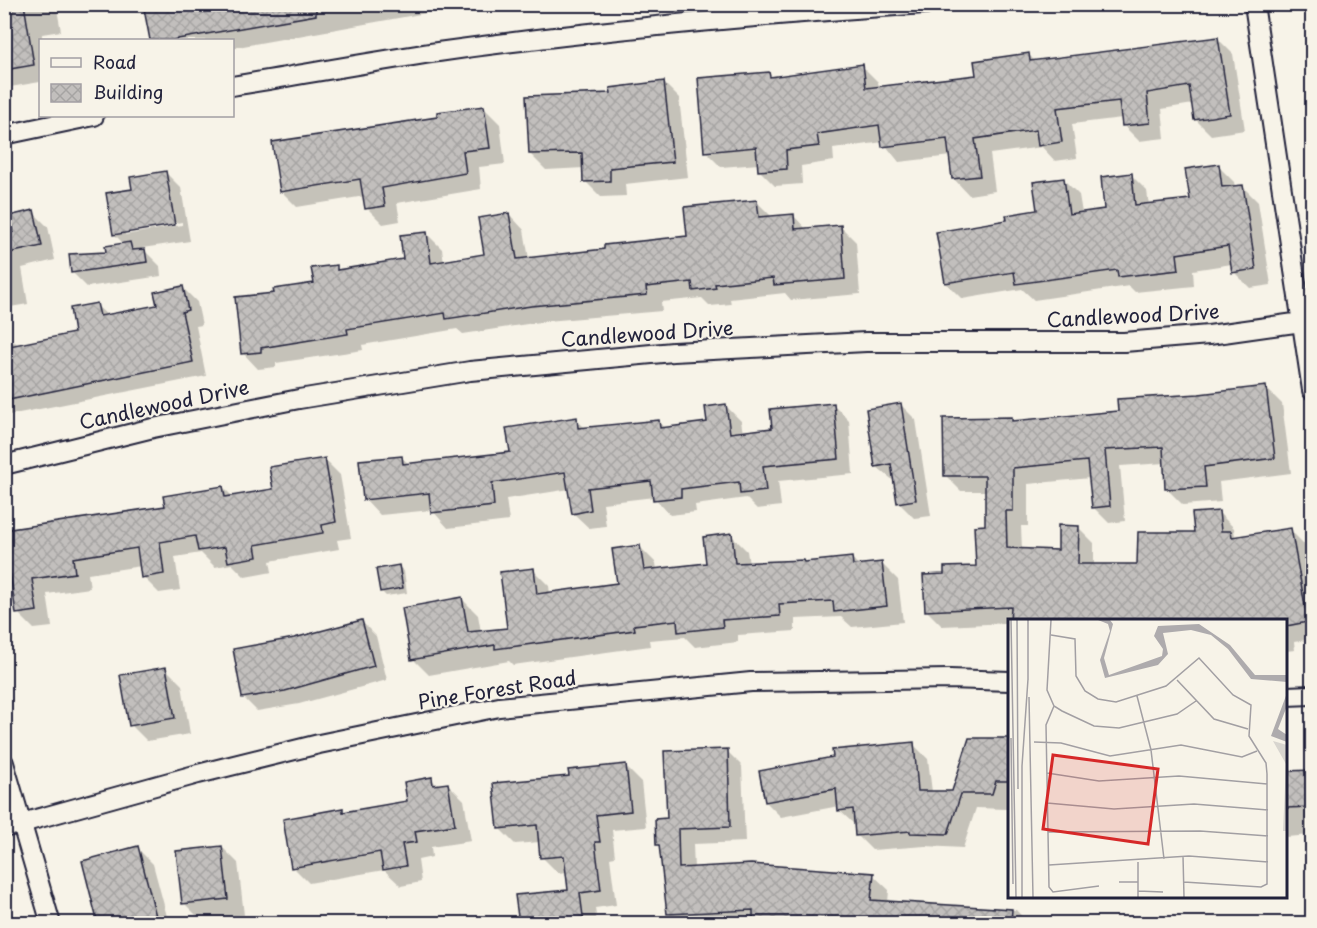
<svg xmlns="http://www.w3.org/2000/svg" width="1317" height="928" viewBox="0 0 1317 928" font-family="'Playpen Sans',sans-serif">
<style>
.shadow{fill:#0003;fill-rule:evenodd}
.building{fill:url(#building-cross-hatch);stroke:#22223b;stroke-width:1.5}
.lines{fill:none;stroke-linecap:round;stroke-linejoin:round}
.minor-casing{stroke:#22223b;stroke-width:22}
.minor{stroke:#f7f3e8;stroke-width:18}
.labels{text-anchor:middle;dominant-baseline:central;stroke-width:4.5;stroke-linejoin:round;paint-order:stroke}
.street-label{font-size:20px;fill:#22223b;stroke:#f7f3e8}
.inset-road{fill:none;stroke:#a29fa3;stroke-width:1.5}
.view{fill:#d62828;fill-opacity:0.15;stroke:#d62828;stroke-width:3}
.inset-edge{fill:none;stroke:#22223b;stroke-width:3}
</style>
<defs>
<pattern id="building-cross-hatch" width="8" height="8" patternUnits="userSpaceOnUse" patternTransform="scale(1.5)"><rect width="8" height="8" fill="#c2bfbd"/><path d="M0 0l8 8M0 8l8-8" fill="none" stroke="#a6a4a3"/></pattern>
</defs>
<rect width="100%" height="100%" fill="#f7f3e8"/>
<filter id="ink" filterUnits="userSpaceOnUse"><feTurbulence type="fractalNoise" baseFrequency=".0167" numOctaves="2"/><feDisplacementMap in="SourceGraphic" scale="12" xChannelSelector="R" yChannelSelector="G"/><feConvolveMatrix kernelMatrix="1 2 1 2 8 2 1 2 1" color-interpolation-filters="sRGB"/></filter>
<g filter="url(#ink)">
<path class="shadow" d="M 4,4 L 56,4 L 61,31 L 42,34 L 40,82 L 4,88 Z
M 145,4 L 425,4 L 426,13 L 232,48 L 232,40 L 152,40 Z
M 1217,38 L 1233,54 L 1245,130 L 1211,135 L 1195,119 L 1193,104 L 1162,109 L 1165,138 L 1139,141 L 1123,125 L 1122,118 L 1072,124 L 1077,158 L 1055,161 L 1042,147 L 990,154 L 995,191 L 969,195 L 954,179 L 951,156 L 899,162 L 883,142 L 833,149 L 834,161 L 801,166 L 802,184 L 775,186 L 759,170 L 759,164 L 721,167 L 705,151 L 769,74 L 773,78 L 862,66 L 878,82 L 879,88 L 978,76 L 1029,55 L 1036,62 Z
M 663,82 L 679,98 L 688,177 L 625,184 L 626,196 L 601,197 L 585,181 L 584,168 L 546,170 L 530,154 L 612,94 Z
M 484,108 L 500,124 L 505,164 L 479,167 L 481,189 L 397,203 L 400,221 L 383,224 L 367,208 L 365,196 L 297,207 L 281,191 L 439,118 Z
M 1218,166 L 1234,182 L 1235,187 L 1242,186 L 1258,202 L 1271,285 L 1250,288 L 1234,272 L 1232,264 L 1193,270 L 1194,286 L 1135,292 L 1129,286 L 1034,300 L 1022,289 L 962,299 L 946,283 L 1009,222 L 1039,212 L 1063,179 L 1079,195 L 1082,213 L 1106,210 L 1131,175 L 1147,191 L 1149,205 L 1191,200 Z
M 165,172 L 181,188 L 190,241 L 142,248 L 160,266 L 161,276 L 87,287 L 72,272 L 124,244 L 114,234 L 134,190 ZM 182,222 L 182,225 L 125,235 L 125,232 Z
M 756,201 L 773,218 L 794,216 L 807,230 L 840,226 L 856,242 L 860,294 L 791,300 L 785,293 L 730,299 L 731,304 L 710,306 L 702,298 L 661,302 L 662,311 L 547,321 L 463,334 L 457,329 L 362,345 L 363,350 L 276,363 L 276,367 L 258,369 L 243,353 L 275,294 L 316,284 L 336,266 L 340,271 L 405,260 L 426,233 L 442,249 L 444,262 L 486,255 L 509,214 L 524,230 L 529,259 L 689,238 Z
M 33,212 L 48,227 L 55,260 L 22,268 L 28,304 L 4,308 L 4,235 L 14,233 Z
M 183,288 L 197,302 L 202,325 L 196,326 L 206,376 L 4,416 L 4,344 L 15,342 L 18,345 L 76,334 L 96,305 L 108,316 L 159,306 Z
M 1266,388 L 1282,404 L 1291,473 L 1219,482 L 1221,502 L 1183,505 L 1167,489 L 1165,463 L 1120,466 L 1125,521 L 1109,523 L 1093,507 L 1090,478 L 1028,484 L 1028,526 L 1021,526 L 1022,550 L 1059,552 L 1078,527 L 1094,543 L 1094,566 L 1139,566 L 1196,534 L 1218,512 L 1234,528 L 1235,537 L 1290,530 L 1306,546 L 1312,580 L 1312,639 L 1294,642 L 1295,650 L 1286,651 L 1286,620 L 1010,620 L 1010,623 L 942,626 L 926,610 L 945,575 L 977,567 L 986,527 L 986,491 L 961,491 L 945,475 L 1012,419 L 1015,422 L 1119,412 L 1199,396 Z
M 833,404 L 849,420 L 853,474 L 778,481 L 781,506 L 757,509 L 746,498 L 695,505 L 696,512 L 670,515 L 654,497 L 603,503 L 606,526 L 589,528 L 573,513 L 570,489 L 506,499 L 509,521 L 448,528 L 432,510 L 380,515 L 365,499 L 401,457 L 409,464 L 512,453 L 576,419 L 586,429 L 659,421 L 666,429 L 709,423 L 726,406 L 741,421 L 743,433 L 773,429 Z
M 900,404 L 916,420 L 931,516 L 914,518 L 898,502 L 895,482 L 876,466 Z
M 324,459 L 340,475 L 351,538 L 337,540 L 339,549 L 270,561 L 272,572 L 245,577 L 232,564 L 215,567 L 201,553 L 175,557 L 180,590 L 159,593 L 143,577 L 141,566 L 88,574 L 90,588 L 47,594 L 52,627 L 34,629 L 18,613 L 6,531 L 166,508 L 223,487 L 233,497 L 275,490 Z
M 731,535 L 747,551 L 749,564 L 805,564 L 852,558 L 859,566 L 882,564 L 898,580 L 903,622 L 852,627 L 841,617 L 795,619 L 795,631 L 738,635 L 738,642 L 695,647 L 685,637 L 649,640 L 650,646 L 513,665 L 509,661 L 429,675 L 413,659 L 462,599 L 478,615 L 481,632 L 508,629 L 533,570 L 549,586 L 550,594 L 618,584 L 640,547 L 656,563 L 657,570 L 708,565 Z
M 399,567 L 404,571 L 407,593 L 386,596 L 381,591 Z
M 362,622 L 376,636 L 387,680 L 299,704 L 257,711 L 243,697 L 294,640 Z
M 166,669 L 182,685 L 190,734 L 147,741 L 131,725 Z
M 1010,740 L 1010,800 L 1007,809 L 976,808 L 963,848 L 925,846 L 872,850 L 857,835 L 855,825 L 839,810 L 839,806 L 781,817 L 766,802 L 913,744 L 928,759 L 932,792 L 953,793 Z
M 727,751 L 742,766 L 745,842 L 693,844 L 694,869 L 873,875 L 889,890 L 888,903 L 1016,910 L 1029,924 L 679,924 L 669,914 L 661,848 L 657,844 L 668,820 Z
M 625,766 L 641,782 L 646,827 L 612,830 L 615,857 L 610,858 L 616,905 L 595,908 L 597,924 L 520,924 L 570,891 L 567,872 L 558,873 L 542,857 L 540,842 L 515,844 L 499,828 L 570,777 Z
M 1312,772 L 1312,835 L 1286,837 L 1286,773 Z
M 431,779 L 438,786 L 448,784 L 464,800 L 471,841 L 431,847 L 432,857 L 418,860 L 421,882 L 401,886 L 384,870 L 309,883 L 293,867 L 342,810 L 345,813 L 409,803 Z
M 222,847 L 238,863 L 244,915 L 200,919 L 184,903 Z
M 137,848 L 153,864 L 169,924 L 100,924 Z
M 1312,905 L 1312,924 L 1309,906 Z"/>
<path class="building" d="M 4,4 L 24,4 L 34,65 L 4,70 Z
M 143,4 L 316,4 L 316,15 L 172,40 L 150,40 Z
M 1218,37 L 1230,114 L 1194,120 L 1189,86 L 1147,93 L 1150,123 L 1122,126 L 1119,101 L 1057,108 L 1062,142 L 1038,146 L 1036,130 L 975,139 L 980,176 L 952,179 L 947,139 L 882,147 L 879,125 L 817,134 L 819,146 L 786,150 L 787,169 L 758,171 L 756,147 L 704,152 L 698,78 L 769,72 L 770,77 L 863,64 L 866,88 L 976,75 L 974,61 L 1029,53 L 1030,61 Z
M 664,81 L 673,162 L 610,168 L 610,181 L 583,182 L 582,153 L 529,154 L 526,96 L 611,93 L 610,88 Z
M 484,106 L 490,148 L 463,151 L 466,173 L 382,188 L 385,206 L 365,209 L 360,179 L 280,192 L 272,142 L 437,117 L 437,112 Z
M 1219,164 L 1222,187 L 1243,185 L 1256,269 L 1232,273 L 1228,246 L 1177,254 L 1179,270 L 1118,277 L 1117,270 L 1016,284 L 1014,272 L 945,283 L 936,232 L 1007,220 L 1006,215 L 1037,210 L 1033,182 L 1064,178 L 1069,214 L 1104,209 L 1101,177 L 1132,173 L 1135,205 L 1190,199 L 1185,169 Z
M 166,171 L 175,225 L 113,235 L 106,193 L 132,189 L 130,177 Z
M 757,200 L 759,217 L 794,214 L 795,229 L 841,225 L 845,279 L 774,285 L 773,278 L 715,284 L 716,288 L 693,291 L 692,282 L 646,287 L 647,295 L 531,306 L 446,319 L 445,313 L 347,329 L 348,334 L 261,348 L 261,352 L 241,354 L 235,297 L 274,293 L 273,289 L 314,283 L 311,268 L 337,265 L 337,270 L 403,259 L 400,235 L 427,232 L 431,263 L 484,254 L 478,218 L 509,213 L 517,259 L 604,249 L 604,245 L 687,236 L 684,207 Z
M 34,210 L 42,246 L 4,254 L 4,233 L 13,232 L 9,216 Z
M 130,242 L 132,250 L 145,249 L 147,262 L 71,273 L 69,254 L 106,252 L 105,246 Z
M 183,286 L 188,310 L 182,312 L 193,362 L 4,401 L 4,347 L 74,333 L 70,308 L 97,303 L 100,316 L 157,305 L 154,292 Z
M 1266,386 L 1275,458 L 1204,467 L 1206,487 L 1165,489 L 1163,447 L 1105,450 L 1110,506 L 1092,508 L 1087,461 L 1013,468 L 1013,511 L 1006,511 L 1007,548 L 1058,550 L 1058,525 L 1079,526 L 1078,564 L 1137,564 L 1138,532 L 1194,532 L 1192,513 L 1219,511 L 1221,531 L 1231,531 L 1232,537 L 1291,528 L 1308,622 L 1286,626 L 1286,621 L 1010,621 L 1011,607 L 925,611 L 923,575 L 944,574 L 944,567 L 976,566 L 974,526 L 985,525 L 985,476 L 944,476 L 943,418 L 1012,417 L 1012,421 L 1118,411 L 1117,399 L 1199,394 Z
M 834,403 L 839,459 L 763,466 L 766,491 L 740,494 L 739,482 L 681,489 L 681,497 L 653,500 L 651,481 L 588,488 L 591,510 L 572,514 L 565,472 L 492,483 L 494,506 L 431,513 L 429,493 L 363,500 L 359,460 L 402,456 L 403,464 L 510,452 L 506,428 L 577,417 L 578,428 L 659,420 L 660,428 L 707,422 L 705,407 L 726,404 L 730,433 L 772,428 L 770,409 Z
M 901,403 L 916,500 L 897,503 L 891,464 L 875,467 L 866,409 Z
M 325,458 L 336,522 L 322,525 L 323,533 L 255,545 L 257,557 L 228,562 L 225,547 L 198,551 L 195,536 L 160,542 L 164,574 L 141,578 L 137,548 L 73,558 L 75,573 L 32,579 L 37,611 L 16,614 L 4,530 L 165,506 L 163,496 L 223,486 L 225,497 L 273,489 L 269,467 Z
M 732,533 L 735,563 L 803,560 L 804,562 L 852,557 L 853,565 L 882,562 L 887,606 L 834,612 L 833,601 L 779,604 L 780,616 L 722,620 L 723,627 L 678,632 L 677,620 L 634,625 L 635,630 L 495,649 L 495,645 L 411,660 L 402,608 L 462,597 L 468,632 L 507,628 L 500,572 L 534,568 L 537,594 L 617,583 L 612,549 L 640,545 L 644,570 L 706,563 L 703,537 Z
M 399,565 L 403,588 L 380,592 L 376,569 Z
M 362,620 L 374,666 L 285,691 L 242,698 L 233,649 L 294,638 Z
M 166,667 L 175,718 L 129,726 L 120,675 Z
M 969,738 L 1010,738 L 1010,781 L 996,781 L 992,794 L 961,794 L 948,834 L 910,833 L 910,831 L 855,836 L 853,809 L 838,811 L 836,789 L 765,802 L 759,771 L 833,757 L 832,750 L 914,742 L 918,791 L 952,791 Z
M 728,749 L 730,827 L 678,829 L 679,868 L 751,864 L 874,873 L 871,900 L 1012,909 L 1011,924 L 753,924 L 753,910 L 667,914 L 659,845 L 656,845 L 655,819 L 667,818 L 664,751 Z
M 626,764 L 631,811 L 596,815 L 600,842 L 595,842 L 601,890 L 580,893 L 584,924 L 519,924 L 515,895 L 568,890 L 564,856 L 540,858 L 537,825 L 498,829 L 493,783 L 569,776 L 568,770 Z
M 1312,770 L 1312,807 L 1286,808 L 1286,771 Z
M 432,777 L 433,785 L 448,783 L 455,825 L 415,831 L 417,842 L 402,844 L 406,866 L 383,870 L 380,852 L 291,868 L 283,819 L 343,808 L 343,812 L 407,801 L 404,782 Z
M 138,846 L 158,924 L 98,924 L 82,861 Z
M 222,846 L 228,899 L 182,904 L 176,851 Z"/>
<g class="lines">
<g class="minor-casing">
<path id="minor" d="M 1254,4 L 1312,390
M 232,86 C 301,75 369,62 438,52 C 600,29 762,15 925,4
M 4,135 L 94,116
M 4,465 L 153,428 L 299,399 L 470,371 L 673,352 L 866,342 L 1124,342 L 1209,335 L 1302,322
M 1286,696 L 1312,695
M 4,763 L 51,924
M 4,828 L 198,774 L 319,744 L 499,707 L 751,682 L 949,679 L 1010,681"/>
</g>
<use href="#minor" class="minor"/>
</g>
</g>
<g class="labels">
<g class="street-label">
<text transform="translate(1133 315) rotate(-3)">Candlewood Drive</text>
<text transform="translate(647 333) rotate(-4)">Candlewood Drive</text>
<text transform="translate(164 404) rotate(-12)">Candlewood Drive</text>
<text transform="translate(497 689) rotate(-9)">Pine Forest Road</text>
</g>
</g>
<g transform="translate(1008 619)">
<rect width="279" height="279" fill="#f7f3e8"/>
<path d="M 265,122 L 279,126 L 279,212 L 275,212 L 278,145 Z" fill="#d8d5cf"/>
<path d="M 90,1 L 102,1 L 105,5 L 96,39 L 101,56 L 154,37 L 155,30 L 146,17 L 150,7 L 191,5 L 222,26 L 247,56 L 278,56 L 279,63 L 243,60 L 220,30 L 203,16 L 183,11 L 155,14 L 160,35 L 150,46 L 97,59 L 92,41 L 102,12 L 100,5 ZM 279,74 L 279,87 L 270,110 L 279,116 L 279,123 L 263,117 Z" fill="#aeabad"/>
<path class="inset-road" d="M 3,1 L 8,278M 9,1 L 10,170M 20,1 L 20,61M 43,1 L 39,71 L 46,87 L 54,92 L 86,107 L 111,109 L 169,95 L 188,82M 43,16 L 67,20 L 68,57 L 77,72 L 90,80 L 108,83 L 158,67 L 191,39 L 225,76 L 243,86 L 241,117 L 258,144 L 259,155 L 259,265 L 253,268 L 176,263M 169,61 L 206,100 L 240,110M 129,77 L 143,131 L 156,240M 21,78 L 25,278M 46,87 L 38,106 L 41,268 L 45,273 L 91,267M 3,119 L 5,265M 26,123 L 53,124 L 102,137 L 173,126 L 234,138 L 249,132M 14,147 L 14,278M 14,147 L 20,60M 39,154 L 91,162 L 171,157 L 259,165M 39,184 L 106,190 L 186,185 L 260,191M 40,213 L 192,212 L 260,217M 175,237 L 176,278M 130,243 L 130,278M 41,246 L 181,237 L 260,243M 111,263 L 130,263M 130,272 L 155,273"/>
<path class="view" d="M 45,136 L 150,150 L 140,225 L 35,210 Z"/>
<rect width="279" height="279" class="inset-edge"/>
</g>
<rect width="1317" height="928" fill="none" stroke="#f7f3e8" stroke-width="24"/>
<rect x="12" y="12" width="1293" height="904" fill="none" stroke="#22223b" stroke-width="2" filter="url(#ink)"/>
<rect x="39" y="39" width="195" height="78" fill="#f7f3e8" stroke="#a29fa3" stroke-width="1.5"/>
<rect x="51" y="58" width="30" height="9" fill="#f7f3e8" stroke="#a29fa3" stroke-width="1.5"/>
<text x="93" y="69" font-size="18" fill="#22223b">Road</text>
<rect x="51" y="84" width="30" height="18" fill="url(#building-cross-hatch)" stroke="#a29fa3" stroke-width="1.5"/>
<text x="93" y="99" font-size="18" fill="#22223b">Building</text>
</svg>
